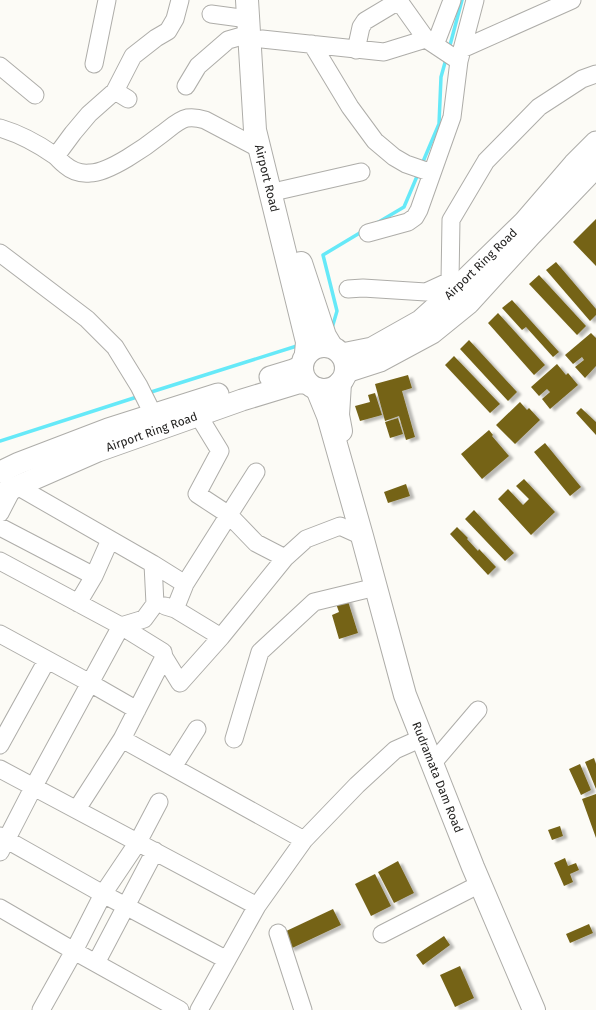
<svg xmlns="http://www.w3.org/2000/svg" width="596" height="1010" viewBox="0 0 596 1010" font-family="'Fira Sans',sans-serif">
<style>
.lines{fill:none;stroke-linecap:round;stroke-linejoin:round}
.stream{stroke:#66e9f8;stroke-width:3.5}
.building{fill:#756319;filter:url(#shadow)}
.minor-casing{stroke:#aeada9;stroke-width:19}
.major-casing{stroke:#aeada9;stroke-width:23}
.highway-casing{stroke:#aeada9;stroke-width:24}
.minor{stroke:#fff;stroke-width:17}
.major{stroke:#fff;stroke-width:21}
.highway{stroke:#fff;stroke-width:22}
.labels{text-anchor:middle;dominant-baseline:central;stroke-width:4;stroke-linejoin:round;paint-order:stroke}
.street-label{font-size:12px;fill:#252423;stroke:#fff}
</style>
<defs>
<filter id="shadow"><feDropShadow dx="4.5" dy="2.5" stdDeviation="1" flood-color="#0004"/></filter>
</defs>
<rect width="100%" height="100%" fill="#fcfbf6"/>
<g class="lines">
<path class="stream" d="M 449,49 L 462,0
M 422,164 L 439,124 L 441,77 L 446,59
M 377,223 L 404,207 L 418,174
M 332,328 L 337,311 L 323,255 L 363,231
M 148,393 L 300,345
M 0,441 L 140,396"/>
</g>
<path class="building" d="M 596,219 L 596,266 L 573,242 Z
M 556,262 L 596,309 L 596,315 L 590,321 L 546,270 Z
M 539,275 L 586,326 L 577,335 L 529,284 Z
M 512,300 L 559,352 L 553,357 L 526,327 L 522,330 L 502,308 Z
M 498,313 L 545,365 L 534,375 L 488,323 Z
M 591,333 L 596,338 L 596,366 L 585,378 L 575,367 L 584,360 L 582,357 L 573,364 L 565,355 Z
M 469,340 L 517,392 L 508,401 L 460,349 Z
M 454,356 L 500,404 L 490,413 L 445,365 Z
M 557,364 L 566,375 L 568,373 L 578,385 L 550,409 L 542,399 L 550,392 L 547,389 L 539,396 L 531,387 Z
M 408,375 L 412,388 L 402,391 L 415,437 L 406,440 L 399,416 L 385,421 L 375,384 Z
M 375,393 L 382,415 L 360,421 L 355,406 L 370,402 L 368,395 Z
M 520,402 L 527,410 L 529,408 L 540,420 L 515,444 L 496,425 Z
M 581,408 L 596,422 L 596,435 L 576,413 Z
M 398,418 L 403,434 L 390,438 L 385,422 Z
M 489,430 L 493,435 L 492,436 L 509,456 L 482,479 L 461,454 Z
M 545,443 L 581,487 L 570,496 L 534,452 Z
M 524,479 L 555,512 L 531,535 L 498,499 L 508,489 L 523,505 L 529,499 L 516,486 Z
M 406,484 L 410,496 L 388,503 L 384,492 Z
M 474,510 L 514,553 L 505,561 L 465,519 Z
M 457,527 L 468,538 L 467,539 L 478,551 L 479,549 L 496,567 L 488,575 L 450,534 Z
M 347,598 L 358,633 L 339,639 L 332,615 L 339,612 L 335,601 Z
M 594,758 L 596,764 L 596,789 L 585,762 Z
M 580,764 L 591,790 L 581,795 L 569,769 Z
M 596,794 L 596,838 L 582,799 Z
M 560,826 L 563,836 L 552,840 L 548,830 Z
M 565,858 L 568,866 L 576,863 L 579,870 L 570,874 L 573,882 L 564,886 L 554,863 Z
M 398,861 L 414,893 L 394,903 L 378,872 Z
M 375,874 L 391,906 L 371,916 L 355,884 Z
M 333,909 L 341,925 L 290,949 L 282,933 Z
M 589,924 L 593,933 L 570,943 L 566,934 Z
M 444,936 L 450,945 L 423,965 L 416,955 Z
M 460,966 L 474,998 L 455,1007 L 440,975 Z"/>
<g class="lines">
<g class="minor-casing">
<path id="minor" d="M 399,1 L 426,39
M 211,14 L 248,19
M 262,39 L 384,52 L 426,39 L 459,61
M 312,44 L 350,107 L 375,141 L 394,157 L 406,164 L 432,173
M 435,45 L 451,3 L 452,0
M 462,49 L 572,0
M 356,50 L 361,27 L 365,21 L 400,0
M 94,64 L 107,0
M 0,66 L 35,95
M 186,86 L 198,66 L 228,40 L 249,34
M 115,91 L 133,56 L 156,38 L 168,31 L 175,19 L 180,0
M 0,128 C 20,134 37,143 54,155 C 58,158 61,162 65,165 C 72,171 81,174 90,173 C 109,173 147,146 162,134 C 169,129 178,120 187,118 C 194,117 199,118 205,120 L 260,149
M 56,156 L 73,133 L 89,114 L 115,91 L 128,99
M 282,190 L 361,172
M 368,233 L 408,222 L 415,217 L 419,210 L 452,117 L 459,61 L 475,0
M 0,253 L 87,319 L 115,347 L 139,386 L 153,414
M 348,289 L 363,288 L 426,292 L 450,281 L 451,220 L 486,161 L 539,107 L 582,79 L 596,74
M 198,415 L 220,451 L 197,494 L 229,515 L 256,543 L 285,558
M 17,486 L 153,564 L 185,584
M 0,513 L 13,488
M 0,527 L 94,576
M 0,561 L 121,626 L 163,652 L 164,657 L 180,683 L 221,637 L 285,558 L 306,539 L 340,526 L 362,536
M 78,603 L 94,576 L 110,540
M 165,606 L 175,609 L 221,637
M 175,609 L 185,584 L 256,472
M 0,634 L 90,683 L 137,710
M 122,739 L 304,840
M 234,739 L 260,652 L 314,602 L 376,587
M 0,745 L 47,660
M 432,764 L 478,710
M 173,767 L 197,729
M 0,769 L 257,906
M 77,809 L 122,739 L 164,657
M 0,836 L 103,894 L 227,960
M 0,852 L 34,786 L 121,626 L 144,619 L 155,604 L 153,564
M 0,908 L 74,951 L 180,1010
M 278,933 L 303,1010
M 382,934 L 480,884
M 96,963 L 155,851
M 41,1010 L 74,951 L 103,894 L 138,842 L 159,802
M 199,1010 L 257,906 L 304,840 L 357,785 L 395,750 L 422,738"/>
</g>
<g class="major-casing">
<g id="major">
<path id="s1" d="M 342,354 L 372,348 L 420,321 L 450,294 L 524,222 L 574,164 L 596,142"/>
<path d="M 346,372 L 380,361 L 432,333 L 469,303 L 531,235 L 596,167"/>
<path d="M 270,377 L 293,370 L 302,366"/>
<path d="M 0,472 L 19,463 L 108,429 L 218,394"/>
<path id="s2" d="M 0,494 L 98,451 L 242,400 L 298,383 L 307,383"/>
</g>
</g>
<g class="highway-casing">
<g id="highway">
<path id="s3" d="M 247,0 L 255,130 L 307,342 L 306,353"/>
<path d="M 301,263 L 325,336 L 331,346"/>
<circle cx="324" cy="368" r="22"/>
<path d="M 340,383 L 338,415 L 341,431"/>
<path id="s4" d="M 317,389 L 328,416 L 362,536 L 405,695 L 473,867 L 534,1010"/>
</g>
</g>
<use href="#minor" class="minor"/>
<use href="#major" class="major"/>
<use href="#highway" class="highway"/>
</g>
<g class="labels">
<g class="street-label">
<text stroke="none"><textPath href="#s3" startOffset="180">Airport Road</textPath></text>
<text stroke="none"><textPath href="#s1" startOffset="169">Airport Ring Road</textPath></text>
<text stroke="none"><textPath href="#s2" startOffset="164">Airport Ring Road</textPath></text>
<text stroke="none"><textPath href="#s4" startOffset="407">Rudramata Dam Road</textPath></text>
</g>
</g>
</svg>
